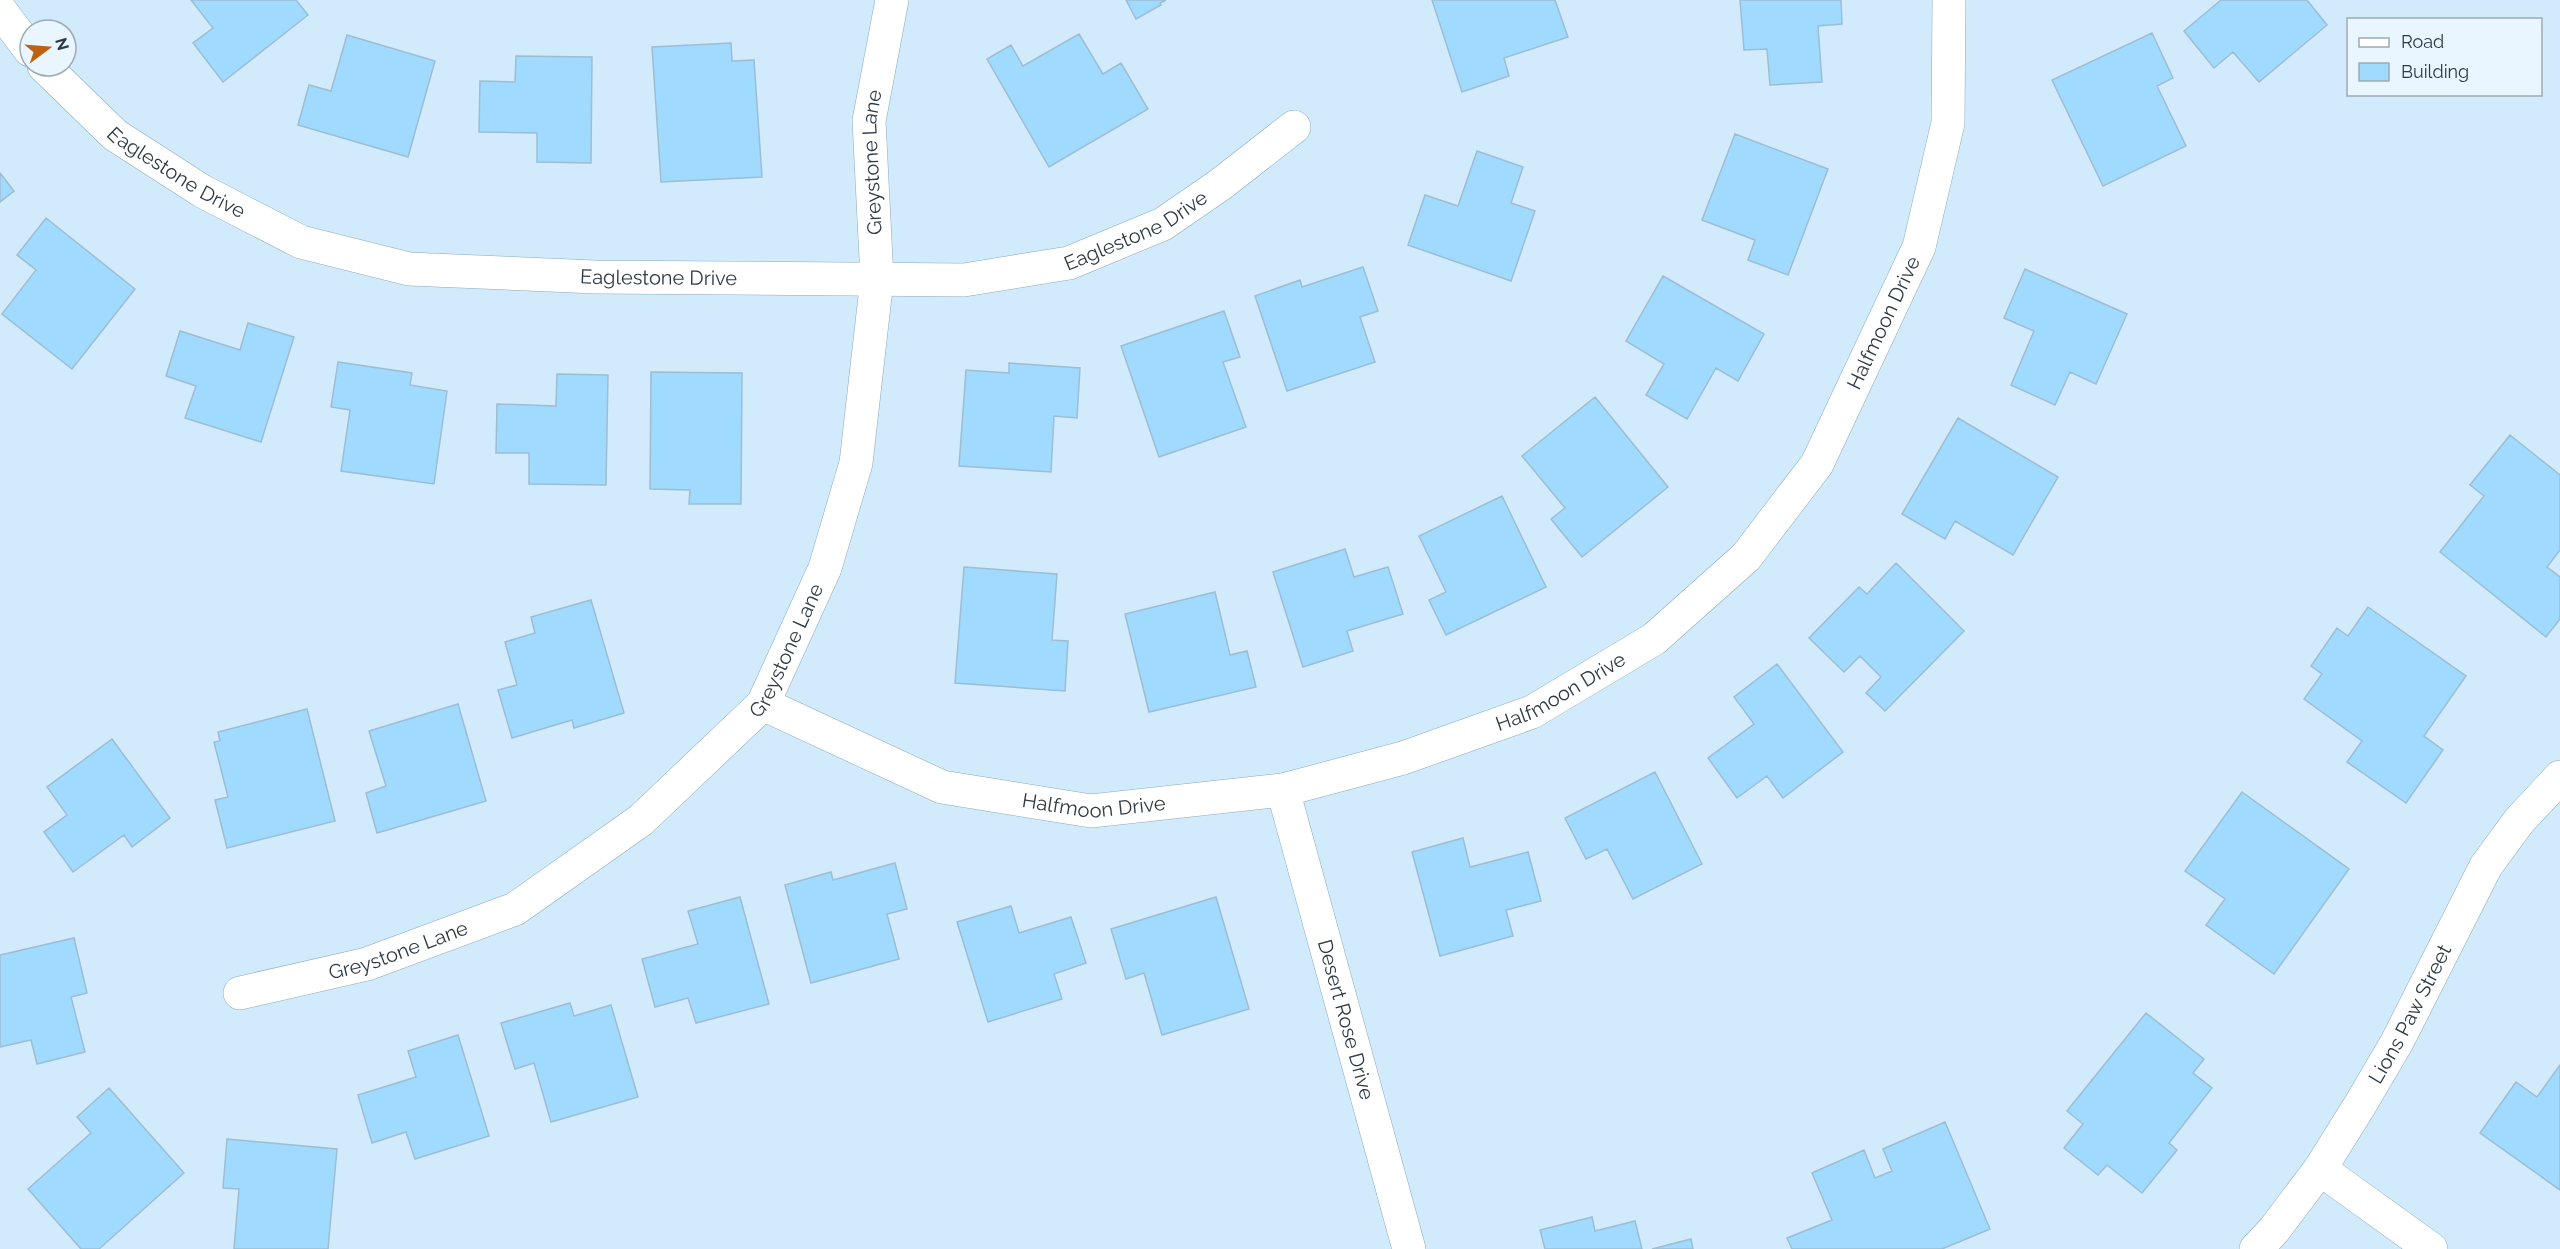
<svg xmlns="http://www.w3.org/2000/svg" width="2560" height="1249" viewBox="0 0 2560 1249" font-family="Raleway,sans-serif">
<style>
.building{fill:#a1daff;stroke:#9dbdd3;stroke-width:1.5}
.lines{fill:none;stroke-linecap:round;stroke-linejoin:round}
.minor-casing{stroke:#8aaabf;stroke-width:34}
.minor{stroke:#fff;stroke-width:33}
.labels{text-anchor:middle;dominant-baseline:central;stroke-width:4.5;stroke-linejoin:round;paint-order:stroke}
.street-label{font-size:20px;fill:#2d3a43;stroke:#e9f6ff}
</style>
<rect width="100%" height="100%" fill="#d1ebfd"/>
<path class="building" d="M 191,0 L 296,0 L 308,15 L 223,82 L 193,43 L 213,28 Z
M 1126,0 L 1166,0 L 1160,3 L 1161,5 L 1136,19 Z
M 1432,0 L 1555,0 L 1568,37 L 1504,58 L 1509,76 L 1462,92 Z
M 1740,0 L 1841,0 L 1842,24 L 1818,26 L 1822,82 L 1770,85 L 1767,49 L 1744,50 Z
M 2221,0 L 2307,0 L 2327,25 L 2259,82 L 2233,52 L 2214,68 L 2184,31 Z
M 2152,33 L 2173,78 L 2157,86 L 2186,146 L 2103,186 L 2052,80 Z
M 1079,34 L 1103,74 L 1121,63 L 1148,109 L 1049,167 L 987,59 L 1011,45 L 1023,66 Z
M 347,35 L 435,61 L 408,157 L 298,125 L 309,85 L 331,91 Z
M 731,43 L 732,61 L 754,60 L 762,177 L 661,182 L 652,47 Z
M 516,56 L 592,57 L 591,163 L 537,162 L 537,133 L 479,132 L 480,81 L 515,82 Z
M 1735,134 L 1828,169 L 1788,275 L 1748,260 L 1755,240 L 1702,220 Z
M 1477,151 L 1523,167 L 1511,203 L 1535,211 L 1511,281 L 1408,245 L 1425,195 L 1458,206 Z
M 0,173 L 14,191 L 0,202 Z
M 46,218 L 135,289 L 72,369 L 2,314 L 36,270 L 17,255 Z
M 1363,267 L 1378,311 L 1360,317 L 1375,362 L 1287,391 L 1255,296 L 1300,280 L 1302,287 Z
M 2025,269 L 2127,314 L 2096,384 L 2070,372 L 2055,405 L 2011,385 L 2034,331 L 2004,318 Z
M 1663,276 L 1764,334 L 1738,381 L 1716,368 L 1687,419 L 1646,395 L 1664,364 L 1626,341 Z
M 1224,311 L 1240,357 L 1223,362 L 1246,427 L 1159,457 L 1121,346 Z
M 248,323 L 294,337 L 261,442 L 185,418 L 196,386 L 166,376 L 180,331 L 240,350 Z
M 338,362 L 412,373 L 410,385 L 447,391 L 434,484 L 341,471 L 350,410 L 331,407 Z
M 1009,363 L 1080,368 L 1077,418 L 1054,416 L 1051,472 L 959,466 L 966,370 L 1009,373 Z
M 651,372 L 742,373 L 741,504 L 689,504 L 690,490 L 650,489 Z
M 557,374 L 608,375 L 606,485 L 529,484 L 529,453 L 496,453 L 497,404 L 556,406 Z
M 1595,397 L 1668,487 L 1582,557 L 1551,519 L 1565,508 L 1522,456 Z
M 1958,418 L 2058,477 L 2013,555 L 1955,521 L 1945,539 L 1902,514 Z
M 2510,435 L 2560,475 L 2560,550 L 2547,567 L 2560,577 L 2560,619 L 2546,637 L 2440,552 L 2484,496 L 2470,485 Z
M 1502,496 L 1546,587 L 1446,635 L 1429,600 L 1446,592 L 1419,536 Z
M 1345,549 L 1354,577 L 1388,567 L 1403,614 L 1347,631 L 1353,651 L 1303,667 L 1273,572 Z
M 1896,563 L 1964,631 L 1885,711 L 1866,693 L 1881,677 L 1860,656 L 1844,672 L 1809,638 L 1859,587 L 1867,594 Z
M 964,567 L 1057,574 L 1052,640 L 1068,641 L 1065,691 L 955,683 Z
M 1215,592 L 1230,655 L 1247,651 L 1256,687 L 1149,712 L 1125,614 Z
M 591,600 L 624,713 L 574,728 L 572,720 L 512,738 L 498,690 L 517,685 L 505,642 L 535,633 L 531,617 Z
M 2368,607 L 2466,676 L 2424,736 L 2443,750 L 2406,803 L 2347,762 L 2362,741 L 2304,699 L 2322,674 L 2311,666 L 2337,628 L 2348,636 Z
M 1777,664 L 1843,752 L 1783,798 L 1767,776 L 1737,798 L 1708,758 L 1754,724 L 1734,697 Z
M 458,704 L 486,801 L 377,833 L 366,793 L 386,786 L 369,731 Z
M 307,709 L 335,821 L 227,848 L 215,800 L 228,797 L 214,742 L 220,741 L 218,732 Z
M 112,739 L 170,818 L 132,847 L 124,835 L 73,872 L 44,832 L 67,815 L 47,787 Z
M 1655,772 L 1702,864 L 1633,899 L 1607,849 L 1586,859 L 1565,818 Z
M 2242,792 L 2349,869 L 2274,974 L 2206,925 L 2225,899 L 2185,871 Z
M 1463,838 L 1470,867 L 1528,852 L 1541,901 L 1506,910 L 1513,936 L 1440,956 L 1412,852 Z
M 895,863 L 907,909 L 887,914 L 899,959 L 811,983 L 785,885 L 831,872 L 833,880 Z
M 740,897 L 769,1004 L 696,1023 L 688,998 L 655,1007 L 642,959 L 698,944 L 688,911 Z
M 1216,897 L 1249,1009 L 1162,1035 L 1144,973 L 1126,979 L 1111,929 Z
M 1011,906 L 1019,933 L 1071,917 L 1086,963 L 1054,974 L 1062,999 L 988,1022 L 957,922 Z
M 74,938 L 87,993 L 71,997 L 85,1052 L 37,1064 L 31,1040 L 0,1047 L 0,955 Z
M 570,1003 L 574,1016 L 611,1005 L 638,1097 L 551,1122 L 534,1063 L 515,1069 L 501,1023 Z
M 2146,1013 L 2204,1059 L 2193,1073 L 2212,1088 L 2169,1143 L 2177,1150 L 2142,1193 L 2107,1165 L 2098,1175 L 2064,1148 L 2083,1124 L 2067,1111 Z
M 458,1035 L 489,1136 L 415,1159 L 406,1132 L 372,1143 L 358,1095 L 416,1077 L 408,1051 Z
M 2560,1065 L 2560,1190 L 2480,1133 L 2516,1082 L 2537,1097 Z
M 109,1088 L 184,1173 L 99,1249 L 81,1249 L 28,1189 L 91,1133 L 77,1117 Z
M 1945,1122 L 1990,1229 L 1942,1249 L 1792,1249 L 1787,1238 L 1832,1220 L 1812,1173 L 1864,1150 L 1875,1178 L 1892,1171 L 1883,1149 Z
M 227,1139 L 337,1149 L 328,1249 L 234,1249 L 239,1189 L 223,1188 Z
M 1592,1217 L 1595,1231 L 1635,1221 L 1642,1249 L 1545,1249 L 1540,1230 Z
M 1691,1239 L 1693,1249 L 1652,1249 Z"/>
<g class="lines">
<g class="minor-casing">
<g id="minor">
<path d="M 0,10 L 30,50"/>
<path id="s1" d="M 44,66 L 115,135 L 202,191 L 301,242 L 409,269 L 595,277 L 964,280 L 1069,263 L 1163,224 L 1221,184 L 1294,127"/>
<path id="s2" d="M 763,704 L 942,787 L 1091,811 L 1283,790 L 1403,758 L 1532,712 L 1654,639 L 1746,557 L 1817,464 L 1919,247 L 1948,123 L 1949,0"/>
<path id="s3" d="M 1283,790 L 1409,1249"/>
<path id="s4" d="M 240,993 L 367,964 L 515,909 L 641,820 L 763,704 L 825,568 L 856,463 L 877,279 L 869,121 L 892,0"/>
<path d="M 2320,1169 L 2431,1249"/>
<path id="s5" d="M 2256,1249 L 2274,1230 L 2320,1169 L 2360,1105 L 2397,1042 L 2486,866 L 2519,821 L 2560,777"/>
</g>
</g>
<use href="#minor" class="minor"/>
</g>
<g class="labels">
<g class="street-label">
<text stroke="none"><textPath href="#s4" startOffset="1172">Greystone Lane</textPath></text>
<text stroke="none"><textPath href="#s1" startOffset="171">Eaglestone Drive</textPath></text>
<text stroke="none"><textPath href="#s1" startOffset="1161">Eaglestone Drive</textPath></text>
<text stroke="none"><textPath href="#s1" startOffset="675">Eaglestone Drive</textPath></text>
<text stroke="none"><textPath href="#s2" startOffset="1341">Halfmoon Drive</textPath></text>
<text stroke="none"><textPath href="#s4" startOffset="669">Greystone Lane</textPath></text>
<text stroke="none"><textPath href="#s2" startOffset="837">Halfmoon Drive</textPath></text>
<text stroke="none"><textPath href="#s2" startOffset="351">Halfmoon Drive</textPath></text>
<text stroke="none"><textPath href="#s4" startOffset="164">Greystone Lane</textPath></text>
<text stroke="none"><textPath href="#s5" startOffset="282">Lions Paw Street</textPath></text>
<text stroke="none"><textPath href="#s3" startOffset="238">Desert Rose Drive</textPath></text>
</g>
</g>
<rect x="2347" y="18" width="195" height="78" fill="#e9f6ff" stroke="#9eabb4" stroke-width="1.5"/>
<rect x="2359" y="38" width="30" height="9" fill="#ffffff" stroke="#9eabb4" stroke-width="1.5"/>
<text x="2401" y="48" font-size="18" fill="#2d3a43">Road</text>
<rect x="2359" y="63" width="30" height="18" fill="#a1daff" stroke="#9eabb4" stroke-width="1.5"/>
<text x="2401" y="78" font-size="18" fill="#2d3a43">Building</text>
<g transform="translate(48 48) rotate(74)"><circle r="28" fill="#e9f6ff" stroke="#9eabb4" stroke-width="1.5"/>
<path d="M0-4.5L10 22L0 15L-10 22Z" fill="#be620f"/>
<text y="-9" font-size="16" font-weight="bold" text-anchor="middle" fill="#2d3a43">N</text>
</g>
</svg>
